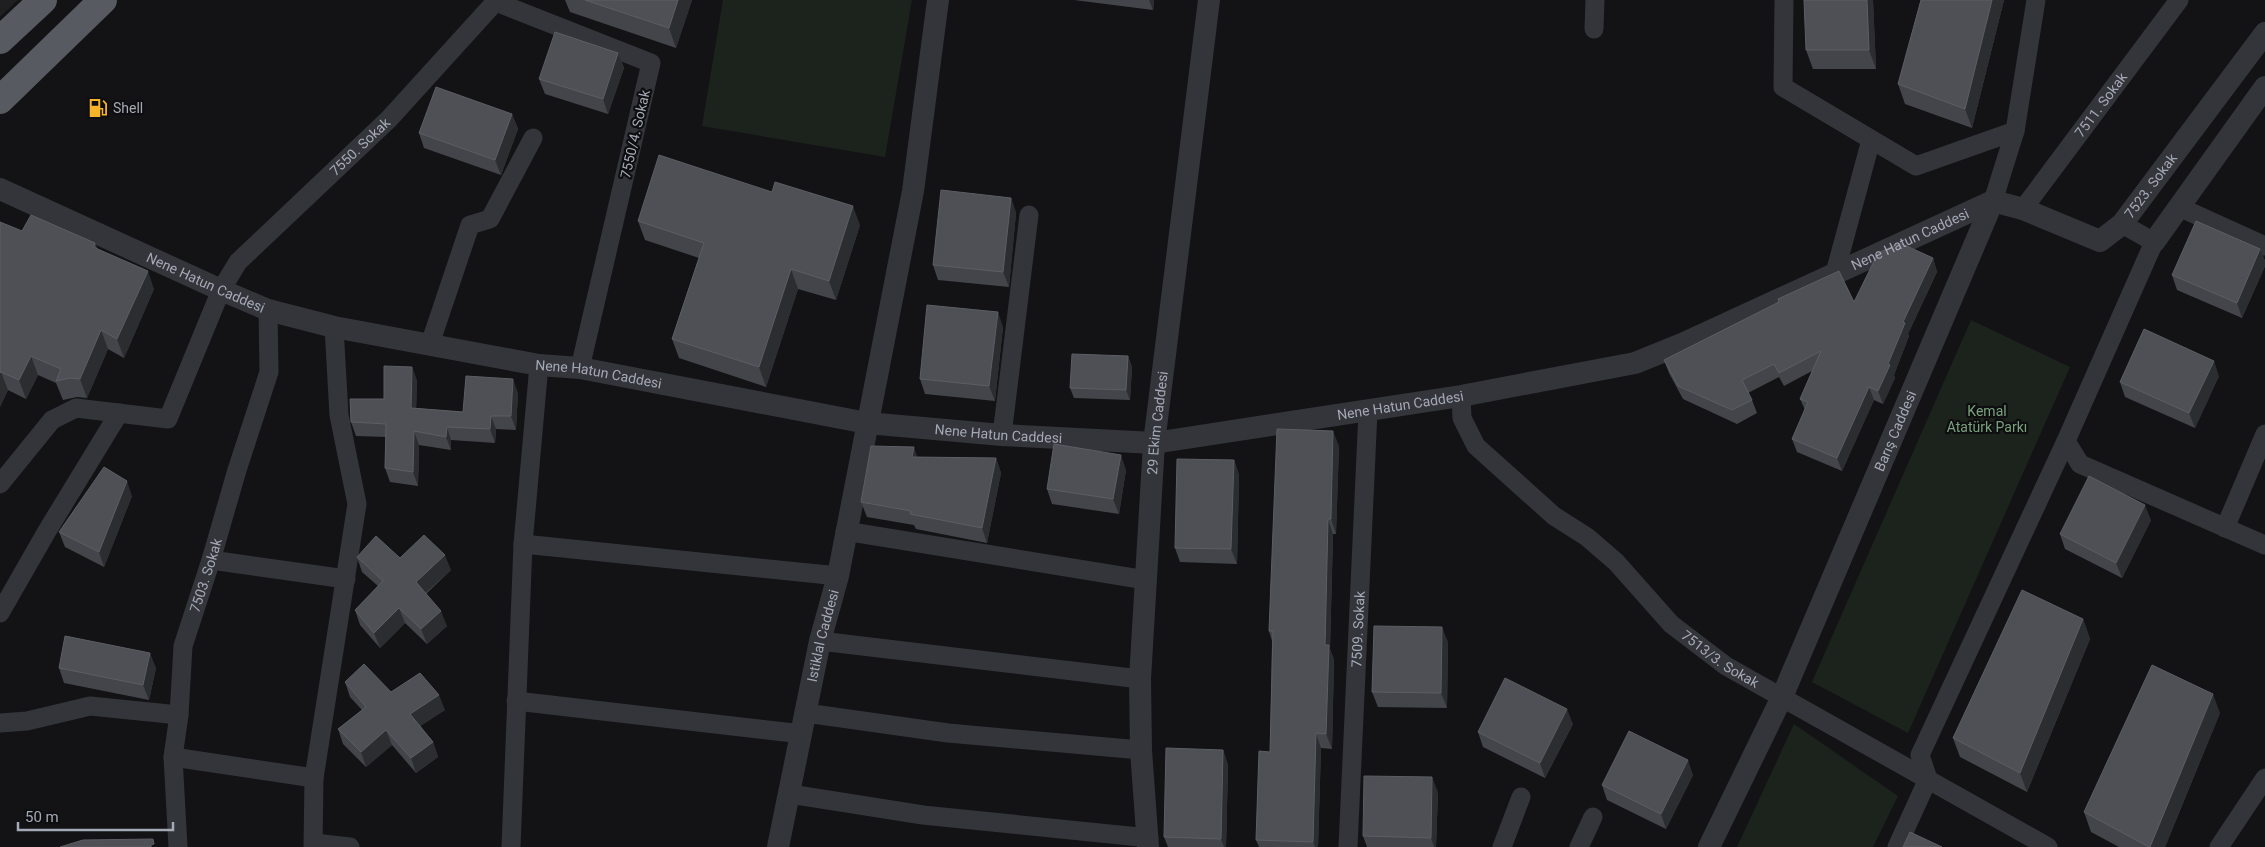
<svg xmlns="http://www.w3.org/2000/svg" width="2265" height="847" viewBox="0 0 2265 847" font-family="Roboto,sans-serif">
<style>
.built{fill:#1f1f22}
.green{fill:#1b231c}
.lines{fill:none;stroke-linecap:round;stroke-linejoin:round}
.minor{stroke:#34353a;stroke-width:19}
.tertiary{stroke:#34353a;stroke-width:22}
.trunk{stroke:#585a62;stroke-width:28}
.wall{fill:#44454a}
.shaded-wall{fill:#2c2d30}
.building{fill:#4f5056;stroke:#5c5e65}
.labels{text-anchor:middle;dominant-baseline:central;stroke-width:4.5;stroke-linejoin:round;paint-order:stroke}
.street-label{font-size:14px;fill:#a4a9b6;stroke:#0e0e10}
.poi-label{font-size:14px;fill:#a4a9b6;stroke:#0e0e10;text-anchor:start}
.park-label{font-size:14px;fill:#7aa17d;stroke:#0e0e10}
</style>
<rect width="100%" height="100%" fill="#131315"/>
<path class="built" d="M 0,0 L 18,0 L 0,17 Z"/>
<path class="green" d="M 723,0 L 912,0 L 885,157 L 702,126 Z
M 1971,320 L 2070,367 L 1908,733 L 1812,682 Z
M 1794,724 L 1898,796 L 1873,847 L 1737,847 Z"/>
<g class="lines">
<g class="minor">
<path d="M 1784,0 L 1783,87 L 1916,166 L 2015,131"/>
<path d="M 496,2 L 651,63 L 580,368"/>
<path d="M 1594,29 L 1595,0"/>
<path d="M 1993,201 L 2015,131 L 2036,0"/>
<path d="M 2179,207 L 2265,246"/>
<path id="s1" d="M 2023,209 L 2179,0"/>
<path d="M 2122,224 L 2154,242 L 2066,441 L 2080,464 L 2265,545"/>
<path d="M 1835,273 L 1871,140"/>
<path d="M 430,344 L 470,225 L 490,219 L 533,138"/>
<path id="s2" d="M 1461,396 L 1462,418 L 1476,446 L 1554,516 L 1587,537 L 1616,562 L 1671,624 L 1726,666 L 2048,847"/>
<path d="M 1002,435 L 1029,215"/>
<path id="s3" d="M 0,484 L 52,420 L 76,408 L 168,419 L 221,290 L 238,262 L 389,119 L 497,0"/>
<path d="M 2225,528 L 2265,434"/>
<path d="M 845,531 L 1146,580"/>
<path d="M 523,544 L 838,576"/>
<path d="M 211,560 L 346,579"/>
<path d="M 0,613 L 47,531 L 119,413"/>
<path d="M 820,641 L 1140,679"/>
<path d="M 516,701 L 802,734"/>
<path d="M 806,713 L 948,733 L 1141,750"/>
<path d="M 0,723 L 27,721 L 90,706 L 179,715"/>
<path d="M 173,757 L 314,778"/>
<path d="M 790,794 L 923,815 L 1149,838"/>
<path d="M 314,843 L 350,847"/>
<path id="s4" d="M 178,847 L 173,757 L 179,715 L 183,646 L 211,560 L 237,470 L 269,372 L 268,310"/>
<path d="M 313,847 L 314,778 L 357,504 L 339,415 L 334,327"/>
<path d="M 511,847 L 523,544 L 539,365"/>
<path id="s5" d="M 1348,847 L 1368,411"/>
<path d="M 1502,847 L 1521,797"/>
<path d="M 1579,847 L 1593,817"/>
<path d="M 1897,847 L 1928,779 L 1920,755 L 2066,441"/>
<path d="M 2219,847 L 2265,778"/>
</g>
<g class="tertiary">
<path id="s6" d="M 0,189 L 221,290 L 268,310 L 334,327 L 539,365 L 580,368 L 867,423 L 1002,435 L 1154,443 L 1461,396 L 1635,363 L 1682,344 L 1993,201"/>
<path id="s7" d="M 1993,201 L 2023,209 L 2100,241 L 2122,224 L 2265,33"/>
<path d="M 2154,242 L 2265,87"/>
<path id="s8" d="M 778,847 L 820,641 L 838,576 L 913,191 L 938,0"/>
<path id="s9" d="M 1148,847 L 1141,750 L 1140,679 L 1154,443 L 1209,0"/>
<path id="s10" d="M 1709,847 L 1782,697 L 1993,201"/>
</g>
<path class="trunk" d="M 0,40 L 43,0
M 0,100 L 103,0"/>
</g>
<path class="wall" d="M 565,0 L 692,0 L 676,48 L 570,12 Z
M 1074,0 L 1154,0 L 1153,10 Z
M 1873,0 L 1876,69 L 1813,69 L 1806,50 Z
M 1921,0 L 2004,0 L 1972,128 L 1905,104 L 1898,84 Z
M 618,53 L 624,68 L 608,114 L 545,94 L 539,79 Z
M 512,114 L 518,129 L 501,175 L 424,148 L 419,133 Z
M 1011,198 L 1016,213 L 1009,287 L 938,280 L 933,265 Z
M 638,221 L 860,225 L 836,300 L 798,289 L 766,387 L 679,358 L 672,339 L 699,258 L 645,240 Z
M 0,222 L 22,231 L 95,243 L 97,248 L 154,289 L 124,358 L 108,349 L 87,398 L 77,397 L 63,400 L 56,383 L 38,375 L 26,399 L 8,390 L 0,407 Z
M 2260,249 L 2265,261 L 2265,266 L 2242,318 L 2177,290 L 2172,275 Z
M 1933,258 L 1937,272 L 1908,334 L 1909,336 L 1894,375 L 1895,378 L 1883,404 L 1874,400 L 1842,471 L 1797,452 L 1792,439 L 1805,410 L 1800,399 L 1812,371 L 1784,386 L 1779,377 L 1748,393 L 1752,400 L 1757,413 L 1737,424 L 1683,399 L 1669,373 L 1664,360 L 1779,303 L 1778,299 L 1854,302 Z
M 1003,327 L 995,401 L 925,394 L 920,379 Z
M 1128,356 L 1132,367 L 1130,400 L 1074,398 L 1070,388 Z
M 2219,376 L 2195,428 L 2125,397 L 2120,382 Z
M 417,380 L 416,408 L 463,412 L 518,393 L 516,430 L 496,429 L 495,443 L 451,440 L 451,450 L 419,445 L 418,486 L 390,482 L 385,468 L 386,437 L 356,436 L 351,422 L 384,399 Z
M 1339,446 L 1336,534 L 1333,534 L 1330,649 L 1334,660 L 1332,749 L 1321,748 L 1318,847 L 1259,847 L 1256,840 L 1270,752 L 1272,641 L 1269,631 Z
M 918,457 L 996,458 L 1001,473 L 987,543 L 916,529 L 914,525 L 867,517 L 861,502 Z
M 1234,460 L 1239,475 L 1237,564 L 1180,562 L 1175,548 Z
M 1126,470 L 1119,514 L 1052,504 L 1047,489 Z
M 132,496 L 104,567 L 65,547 L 59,532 Z
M 2151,520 L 2122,578 L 2065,549 L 2060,534 Z
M 357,557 L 400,558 L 451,570 L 426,594 L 447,626 L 427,644 L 405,623 L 380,648 L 360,625 L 355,610 L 378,586 L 362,572 Z
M 2083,619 L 2090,639 L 2027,792 L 1960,757 L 1953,738 Z
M 1448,642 L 1447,708 L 1378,707 L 1372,692 Z
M 59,668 L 156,668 L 149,700 L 64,683 Z
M 345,682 L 391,692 L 445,710 L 420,726 L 433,742 L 438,757 L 416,773 L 392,745 L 366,767 L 343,744 L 338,729 L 362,710 L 350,697 Z
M 2220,713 L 2165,847 L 2119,847 L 2091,832 L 2084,812 Z
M 1573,724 L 1545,778 L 1483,747 L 1478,732 Z
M 1223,750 L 1228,765 L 1226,847 L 1168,847 L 1164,837 Z
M 1693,775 L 1666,829 L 1607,800 L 1602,785 Z
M 1438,792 L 1436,847 L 1367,847 L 1363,836 Z"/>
<path class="shaded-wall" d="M 678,0 L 692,0 L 676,48 L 669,28 Z
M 1149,0 L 1154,0 L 1153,10 Z
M 1867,0 L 1873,0 L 1876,69 L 1869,50 Z
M 1992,0 L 2004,0 L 1972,128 L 1965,109 Z
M 618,53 L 624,68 L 608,114 L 603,99 Z
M 512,114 L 518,129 L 501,175 L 495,160 Z
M 1011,198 L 1016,213 L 1009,287 L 1003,272 Z
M 853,206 L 860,225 L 836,300 L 829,281 Z
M 2260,249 L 2265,261 L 2265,266 L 2242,318 L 2237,303 Z
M 1933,258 L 1937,272 L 1908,334 L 1909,336 L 1894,375 L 1895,378 L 1883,404 L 1878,391 L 1903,322 Z
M 791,269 L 798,289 L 766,387 L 759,367 Z
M 148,271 L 154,289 L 124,358 L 117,339 Z
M 998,312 L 1003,327 L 995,401 L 989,386 Z
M 101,330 L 108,349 L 87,398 L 80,379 Z
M 31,356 L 38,375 L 26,399 L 19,380 Z
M 1128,356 L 1132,367 L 1130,400 L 1126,390 Z
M 2214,361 L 2219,376 L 2195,428 L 2189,413 Z
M 412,367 L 417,380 L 416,422 L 411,408 Z
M 1,372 L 8,390 L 0,407 L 0,373 Z
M 513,379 L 518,393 L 516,430 L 511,416 Z
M 1869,387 L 1874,400 L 1842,471 L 1837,458 Z
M 491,416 L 496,429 L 495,443 L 490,429 Z
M 447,427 L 451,440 L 451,450 L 446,437 Z
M 414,431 L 419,445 L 418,486 L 413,472 Z
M 1333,431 L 1339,446 L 1336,534 L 1331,519 Z
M 914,447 L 919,462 L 912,457 Z
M 1121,455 L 1126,470 L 1119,514 L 1113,499 Z
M 996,458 L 1001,473 L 987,543 L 982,528 Z
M 1234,460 L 1239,475 L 1237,564 L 1231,549 Z
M 127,481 L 132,496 L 104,567 L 99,552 Z
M 2145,505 L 2151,520 L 2122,578 L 2116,563 Z
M 1328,519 L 1333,534 L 1330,649 L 1334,660 L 1332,749 L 1326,734 L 1325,645 Z
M 445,555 L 451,570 L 421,597 L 416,582 Z
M 399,608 L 405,623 L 380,648 L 374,633 Z
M 441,611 L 447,626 L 427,644 L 421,629 Z
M 2083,619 L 2090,639 L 2027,792 L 2020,773 Z
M 1442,627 L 1448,642 L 1447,708 L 1441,693 Z
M 150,653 L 156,668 L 149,700 L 143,685 Z
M 2213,694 L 2220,713 L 2165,847 L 2150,847 Z
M 439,695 L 445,710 L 416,729 L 410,714 Z
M 1567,709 L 1573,724 L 1545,778 L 1540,763 Z
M 386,730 L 392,745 L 366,767 L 361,752 Z
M 1316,733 L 1321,748 L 1318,847 L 1315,847 L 1313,842 Z
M 433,742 L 438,757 L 416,773 L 411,758 Z
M 1223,750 L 1228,765 L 1226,847 L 1224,847 L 1221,839 Z
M 1688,760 L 1693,775 L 1666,829 L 1661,814 Z
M 1432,777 L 1438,792 L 1436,847 L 1434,847 L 1431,838 Z"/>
<path class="building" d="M 585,0 L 678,0 L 669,28 Z
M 1804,0 L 1867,0 L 1869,50 L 1806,50 Z
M 1921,0 L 1992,0 L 1965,109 L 1898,84 Z
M 555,32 L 618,53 L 603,99 L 539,79 Z
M 436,87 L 512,114 L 495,160 L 419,133 Z
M 659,155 L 772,192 L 775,182 L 853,206 L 829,281 L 791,269 L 759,367 L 672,339 L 704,243 L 638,221 Z
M 941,190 L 1011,198 L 1003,272 L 933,265 Z
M 31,215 L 95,243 L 93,247 L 148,271 L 117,339 L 101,330 L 80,379 L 70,378 L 56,381 L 61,369 L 31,356 L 19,380 L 1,372 L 0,373 L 0,222 L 22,231 Z
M 2196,221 L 2260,249 L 2237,303 L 2172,275 Z
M 1900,243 L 1933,258 L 1903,322 L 1905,323 L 1888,364 L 1890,365 L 1878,391 L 1869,387 L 1837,458 L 1792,439 L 1808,402 L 1800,399 L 1821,351 L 1779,373 L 1774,364 L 1742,380 L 1752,400 L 1732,410 L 1678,386 L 1664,360 L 1779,302 L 1778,299 L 1839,271 L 1854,302 L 1878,253 Z
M 927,305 L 998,312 L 989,386 L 920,379 Z
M 2144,329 L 2214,361 L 2189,413 L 2120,382 Z
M 1072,354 L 1128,356 L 1126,390 L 1070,388 Z
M 384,366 L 412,367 L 411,408 L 463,412 L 466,376 L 513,379 L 511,416 L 491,416 L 490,429 L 447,427 L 446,437 L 414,431 L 413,472 L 385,468 L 386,424 L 351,422 L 350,399 L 384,399 Z
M 1277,429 L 1333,431 L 1331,519 L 1328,519 L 1325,645 L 1329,645 L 1326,734 L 1316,733 L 1313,842 L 1256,840 L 1259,751 L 1270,752 L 1273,631 L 1269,631 Z
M 1054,444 L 1121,455 L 1113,499 L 1047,489 Z
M 871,446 L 914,447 L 912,457 L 996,458 L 982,528 L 910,514 L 911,511 L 861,502 Z
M 1177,459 L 1234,460 L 1231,549 L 1175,548 Z
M 104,467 L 127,481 L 99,552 L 59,532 Z
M 2089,476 L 2145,505 L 2116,563 L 2060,534 Z
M 424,535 L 445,555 L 416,582 L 441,611 L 421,629 L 399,608 L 374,633 L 355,610 L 383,581 L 357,557 L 376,536 L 400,558 Z
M 2022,590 L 2083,619 L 2020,773 L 1953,738 Z
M 1374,626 L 1442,627 L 1441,693 L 1372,692 Z
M 65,636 L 150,653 L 143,685 L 59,668 Z
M 364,664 L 391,692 L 420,673 L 439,695 L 410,714 L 433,742 L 411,758 L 386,730 L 361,752 L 338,729 L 366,707 L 345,682 Z
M 2152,665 L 2213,694 L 2150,847 L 2149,847 L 2084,812 Z
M 1505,678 L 1567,709 L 1540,763 L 1478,732 Z
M 1629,731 L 1688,760 L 1661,814 L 1602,785 Z
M 1166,748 L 1223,750 L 1221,839 L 1164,837 Z
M 1364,776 L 1432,777 L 1431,838 L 1363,836 Z
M 1910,832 L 1942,847 L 1903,847 Z
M 153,839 L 154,844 L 151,845 L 151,847 L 60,847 L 83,840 Z"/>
<defs>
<g id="fuel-bare" transform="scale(1.5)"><path d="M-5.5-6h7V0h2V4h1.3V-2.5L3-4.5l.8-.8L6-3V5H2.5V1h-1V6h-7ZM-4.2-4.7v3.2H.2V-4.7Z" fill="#f7b429" stroke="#0e0e10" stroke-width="2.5" paint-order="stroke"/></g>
</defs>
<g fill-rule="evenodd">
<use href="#fuel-bare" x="98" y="108"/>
</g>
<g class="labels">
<g class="street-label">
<text stroke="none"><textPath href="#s1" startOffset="130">7511. Sokak</textPath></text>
<text transform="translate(635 134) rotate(-77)">7550/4. Sokak</text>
<text stroke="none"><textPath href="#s3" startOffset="542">7550. Sokak</textPath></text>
<text stroke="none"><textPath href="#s7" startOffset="190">7523. Sokak</textPath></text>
<text stroke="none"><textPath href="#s6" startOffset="1981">Nene Hatun Caddesi</textPath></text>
<text stroke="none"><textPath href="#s6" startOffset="226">Nene Hatun Caddesi</textPath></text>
<text stroke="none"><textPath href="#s6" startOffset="631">Nene Hatun Caddesi</textPath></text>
<text stroke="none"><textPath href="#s6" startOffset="1441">Nene Hatun Caddesi</textPath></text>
<text stroke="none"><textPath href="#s9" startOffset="425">29 Ekim Caddesi</textPath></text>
<text stroke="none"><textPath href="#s10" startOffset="456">Barış Caddesi</textPath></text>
<text stroke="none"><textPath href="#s6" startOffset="1036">Nene Hatun Caddesi</textPath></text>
<text stroke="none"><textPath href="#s4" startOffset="276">7503. Sokak</textPath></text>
<text stroke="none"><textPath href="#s5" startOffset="218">7509. Sokak</textPath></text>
<text stroke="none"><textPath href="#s8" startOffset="216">Istiklal Caddesi</textPath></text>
<text stroke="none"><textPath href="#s2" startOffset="379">7513/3. Sokak</textPath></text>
</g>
<g class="poi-label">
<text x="113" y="108">Shell</text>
</g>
<g class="park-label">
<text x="1987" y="411">Kemal<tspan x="1987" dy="16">Atatürk Parkı</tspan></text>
</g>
</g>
<path d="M18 822v8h155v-8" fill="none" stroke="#a4a9b6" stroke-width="2.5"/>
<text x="25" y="822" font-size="15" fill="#a4a9b6" stroke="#0e0e10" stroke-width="4" paint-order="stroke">50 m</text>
</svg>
